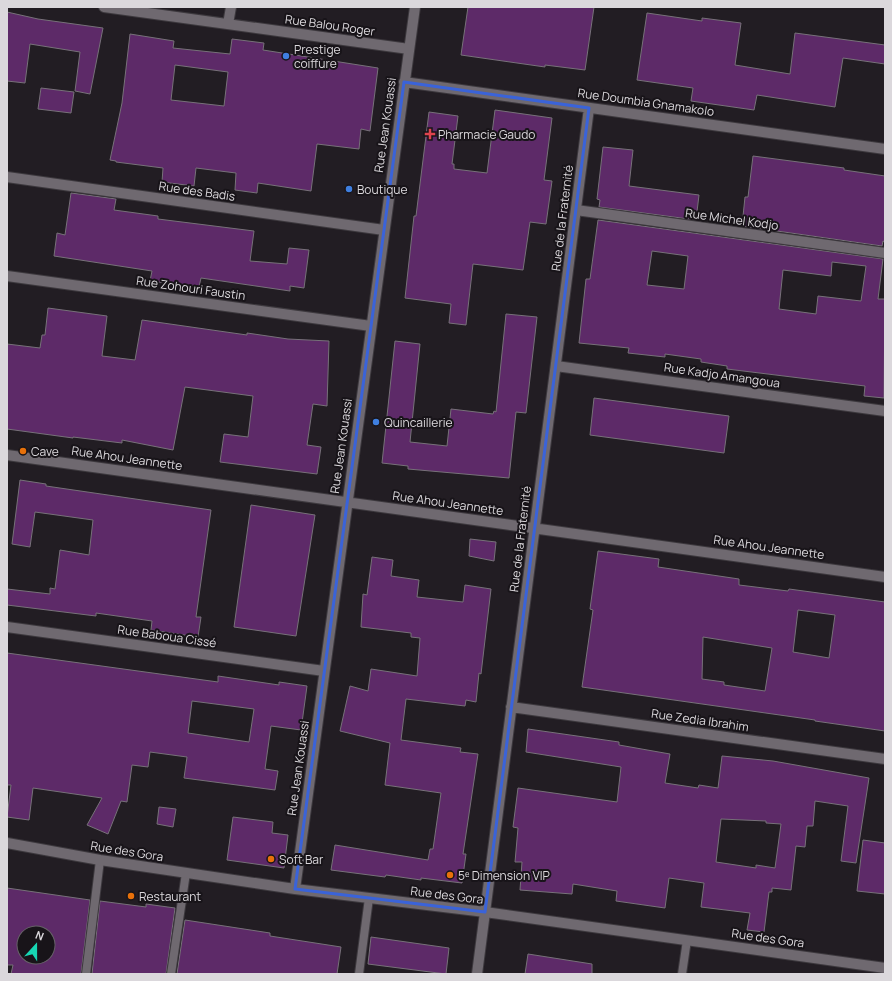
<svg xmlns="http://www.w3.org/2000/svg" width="892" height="981" viewBox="0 0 892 981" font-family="Manrope,sans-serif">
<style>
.building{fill:#5d2a68;stroke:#777179;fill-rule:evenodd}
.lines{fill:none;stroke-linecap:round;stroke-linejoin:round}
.lane-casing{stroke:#3d393e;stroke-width:10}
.street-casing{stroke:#3d393e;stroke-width:12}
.lane{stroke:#6f6970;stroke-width:8}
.street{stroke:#6f6970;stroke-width:10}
.marked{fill:none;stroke:#3a63d9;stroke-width:3;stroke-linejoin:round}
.shop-dot{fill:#3f7fe0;stroke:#181419;stroke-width:1.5}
.health-dot{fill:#e0444e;stroke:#181419;stroke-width:1.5}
.food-dot{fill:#e8710a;stroke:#181419;stroke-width:1.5}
.labels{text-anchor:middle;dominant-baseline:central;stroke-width:4;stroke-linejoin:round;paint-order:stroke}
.street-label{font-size:12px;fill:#dbd8dc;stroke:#181419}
.poi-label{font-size:12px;fill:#dbd8dc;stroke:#181419;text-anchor:start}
</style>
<rect width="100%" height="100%" fill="#221d23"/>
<path class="building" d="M 468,7 L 594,7 L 585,70 L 545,65 L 545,67 L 461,55 Z
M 7,12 L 38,19 L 103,28 L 90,94 L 75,91 L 80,52 L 30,44 L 25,83 L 7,81 Z
M 647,13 L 702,21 L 702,18 L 741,23 L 735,65 L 790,74 L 795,33 L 885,45 L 885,64 L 843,58 L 835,107 L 757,95 L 754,110 L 691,101 L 693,88 L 637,80 Z
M 130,34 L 174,41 L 173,48 L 230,54 L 232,39 L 264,43 L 263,50 L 378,68 L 370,131 L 361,129 L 359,149 L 317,144 L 311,191 L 258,183 L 257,193 L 235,190 L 236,173 L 196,168 L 194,186 L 162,182 L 163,168 L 116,162 L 116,161 L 110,160 L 122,103 ZM 175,65 L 228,72 L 224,106 L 171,100 Z
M 41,88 L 74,92 L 71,113 L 38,109 Z
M 495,110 L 552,118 L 544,180 L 552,181 L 546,224 L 530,222 L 523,270 L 473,264 L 466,325 L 449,323 L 451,304 L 405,298 L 414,216 L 416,216 L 429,112 L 458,116 L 452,164 L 454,164 L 454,169 L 487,173 Z
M 603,147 L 633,150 L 629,186 L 699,195 L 696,220 L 599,207 L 600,200 L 597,199 Z
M 753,156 L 844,168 L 844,170 L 885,176 L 885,242 L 883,241 L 882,246 L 742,226 L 745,197 L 748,197 Z
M 71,193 L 116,199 L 114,210 L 158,216 L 158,219 L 254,231 L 250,261 L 287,264 L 289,248 L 309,250 L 304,288 L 290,286 L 290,291 L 201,278 L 199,287 L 150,281 L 152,271 L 54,256 L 57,233 L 65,235 Z
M 598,220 L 883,259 L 878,299 L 885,299 L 884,398 L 864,396 L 865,386 L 727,369 L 727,366 L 701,362 L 701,359 L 665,354 L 665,357 L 628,353 L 629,348 L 579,343 L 586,279 L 590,279 ZM 652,251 L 688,256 L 684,289 L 647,285 ZM 832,262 L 866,266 L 861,301 L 818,296 L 816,314 L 779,309 L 783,270 L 831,276 Z
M 48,308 L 107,316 L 102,356 L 135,360 L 142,320 L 247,335 L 247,333 L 288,339 L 329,341 L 327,406 L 313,404 L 307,445 L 321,447 L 317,474 L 220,462 L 224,434 L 248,437 L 253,396 L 185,387 L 173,450 L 122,440 L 122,443 L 73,437 L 73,438 L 7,429 L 7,344 L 40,348 L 42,335 L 45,335 Z
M 506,314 L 537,317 L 526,413 L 516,412 L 509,478 L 408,469 L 408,466 L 382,463 L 395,341 L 420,344 L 410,442 L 447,446 L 451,409 L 493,414 L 494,411 L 496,412 Z
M 594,398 L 729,416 L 724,453 L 590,435 Z
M 20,480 L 46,484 L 46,486 L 211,510 L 196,617 L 201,617 L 198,637 L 151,630 L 152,621 L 96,613 L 96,616 L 7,605 L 7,589 L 50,594 L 50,588 L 55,589 L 60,550 L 89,555 L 93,520 L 35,512 L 30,547 L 12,544 Z
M 251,505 L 315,515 L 296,636 L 234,627 Z
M 470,539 L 496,542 L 494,561 L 469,556 Z
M 598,551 L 659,559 L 658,567 L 739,579 L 739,585 L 788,591 L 789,589 L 885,602 L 885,731 L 815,721 L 815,720 L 582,687 L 593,610 L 590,609 ZM 798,610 L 835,615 L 829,658 L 793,652 ZM 703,637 L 772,648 L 765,691 L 724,685 L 724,682 L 702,679 Z
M 372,557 L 393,560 L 391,576 L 419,580 L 417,597 L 463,602 L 465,585 L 491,589 L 481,674 L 479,673 L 476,702 L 466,700 L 465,706 L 406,699 L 401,740 L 461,748 L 460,752 L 478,754 L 463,854 L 466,854 L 462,883 L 421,878 L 421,880 L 386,875 L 385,877 L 331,870 L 335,845 L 428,860 L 430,849 L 433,849 L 441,793 L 385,785 L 390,743 L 340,731 L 350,686 L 368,691 L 371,669 L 417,676 L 420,638 L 411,637 L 411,633 L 361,627 L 363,594 L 367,595 Z
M 7,653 L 218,682 L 218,676 L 279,685 L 279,682 L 307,686 L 301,730 L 271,726 L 265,769 L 278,771 L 275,790 L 184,778 L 187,757 L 150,752 L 148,767 L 132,765 L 127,802 L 121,801 L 108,834 L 87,825 L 102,798 L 33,788 L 29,820 L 7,817 L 11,785 L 7,785 ZM 192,701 L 254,709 L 249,742 L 188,733 Z
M 528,729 L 619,742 L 619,745 L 670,754 L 665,783 L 698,788 L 699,785 L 718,788 L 722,756 L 773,761 L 869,778 L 856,863 L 841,861 L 848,806 L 815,801 L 813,826 L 807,826 L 805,847 L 796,846 L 791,890 L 772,888 L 772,892 L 769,892 L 764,932 L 747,930 L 750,913 L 701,907 L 704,883 L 669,878 L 665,908 L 616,901 L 617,891 L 573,884 L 572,894 L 520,890 L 522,862 L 515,862 L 518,828 L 513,827 L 518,788 L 617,802 L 621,767 L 526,752 ZM 721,819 L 766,821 L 766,823 L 781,824 L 775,868 L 756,865 L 756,868 L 716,862 Z
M 159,807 L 176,809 L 173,827 L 157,824 Z
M 233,817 L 273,822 L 272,833 L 288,835 L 284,868 L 227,860 Z
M 863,840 L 885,843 L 885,894 L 857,891 Z
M 7,888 L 90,900 L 81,974 L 11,974 L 13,965 L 7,965 ZM 24,933 L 48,933 L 48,957 L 24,957 Z
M 100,901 L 146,907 L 146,904 L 175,908 L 166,974 L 92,974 Z
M 185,920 L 270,933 L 270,936 L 341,947 L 337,974 L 177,974 Z
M 371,937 L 449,948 L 446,974 L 368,964 Z
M 528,954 L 592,964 L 592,974 L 525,974 Z"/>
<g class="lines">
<g class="lane-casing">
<path id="lane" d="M 86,974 L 100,860
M 171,974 L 186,873
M 359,974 L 369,898
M 682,974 L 687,940"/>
</g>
<g class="street-casing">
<path id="street" d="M 104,7 L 409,49
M 228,24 L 231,7
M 404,82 L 885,149
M 7,177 L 384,230
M 576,210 L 885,253
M 7,276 L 371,326
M 556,366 L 885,411
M 7,455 L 885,577
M 7,627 L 324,671
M 511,707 L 885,759
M 7,843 L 100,860 L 295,889 L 485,912 L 885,968
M 295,889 L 415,7
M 477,974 L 589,108"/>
</g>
<use href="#lane" class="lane"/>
<use href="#street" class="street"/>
</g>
<path class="marked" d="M 404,82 L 589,108 L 485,912 L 295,889 Z"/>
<g class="shop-dot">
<circle cx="286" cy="56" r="4"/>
<circle cx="349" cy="189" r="4"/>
<circle cx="376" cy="422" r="4"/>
</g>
<path class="health-dot" d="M428 128h4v4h4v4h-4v4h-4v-4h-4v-4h4z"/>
<g class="food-dot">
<circle cx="23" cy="451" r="4"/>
<circle cx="271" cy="859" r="4"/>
<circle cx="450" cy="875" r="4"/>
<circle cx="131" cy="896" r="4"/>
</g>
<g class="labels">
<g class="street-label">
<text transform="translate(330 25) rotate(8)">Rue Balou Roger</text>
<text transform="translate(646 102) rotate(8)">Rue Doumbia Gnamakolo</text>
<text transform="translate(385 125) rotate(-82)">Rue Jean Kouassi</text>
<text transform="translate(197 191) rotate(8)">Rue des Badis</text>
<text transform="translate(562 218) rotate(-83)">Rue de la Fraternité</text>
<text transform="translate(732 219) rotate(8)">Rue Michel Kodjo</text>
<text transform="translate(191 288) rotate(8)">Rue Zohouri Faustin</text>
<text transform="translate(722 375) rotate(8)">Rue Kadjo Amangoua</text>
<text transform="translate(341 446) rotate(-82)">Rue Jean Kouassi</text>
<text transform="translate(127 458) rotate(8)">Rue Ahou Jeannette</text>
<text transform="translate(448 503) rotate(8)">Rue Ahou Jeannette</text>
<text transform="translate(520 539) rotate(-83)">Rue de la Fraternité</text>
<text transform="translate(769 547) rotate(8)">Rue Ahou Jeannette</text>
<text transform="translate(167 636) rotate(8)">Rue Baboua Cissé</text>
<text transform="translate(700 720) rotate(8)">Rue Zedia Ibrahim</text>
<text transform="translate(298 768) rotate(-82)">Rue Jean Kouassi</text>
<text transform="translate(127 851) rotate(9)">Rue des Gora</text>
<text transform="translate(447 895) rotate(7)">Rue des Gora</text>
<text transform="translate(768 938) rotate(8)">Rue des Gora</text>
</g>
<g class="poi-label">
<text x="294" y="49">Prestige<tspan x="294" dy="14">coiffure</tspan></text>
<text x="438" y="134">Pharmacie Gaudo</text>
<text x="357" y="189">Boutique</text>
<text x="384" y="422">Quincaillerie</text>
<text x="31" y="451">Cave</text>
<text x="279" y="859">Soft Bar</text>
<text x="458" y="875">5ᵉ Dimension VIP</text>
<text x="139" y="896">Restaurant</text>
</g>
</g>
<rect width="892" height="981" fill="none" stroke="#dbd8dc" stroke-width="16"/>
<g transform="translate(36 945) rotate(21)"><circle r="19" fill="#181419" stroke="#666267"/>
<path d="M0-3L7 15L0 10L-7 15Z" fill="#17d5b3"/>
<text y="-6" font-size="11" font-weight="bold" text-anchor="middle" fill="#dbd8dc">N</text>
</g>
</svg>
